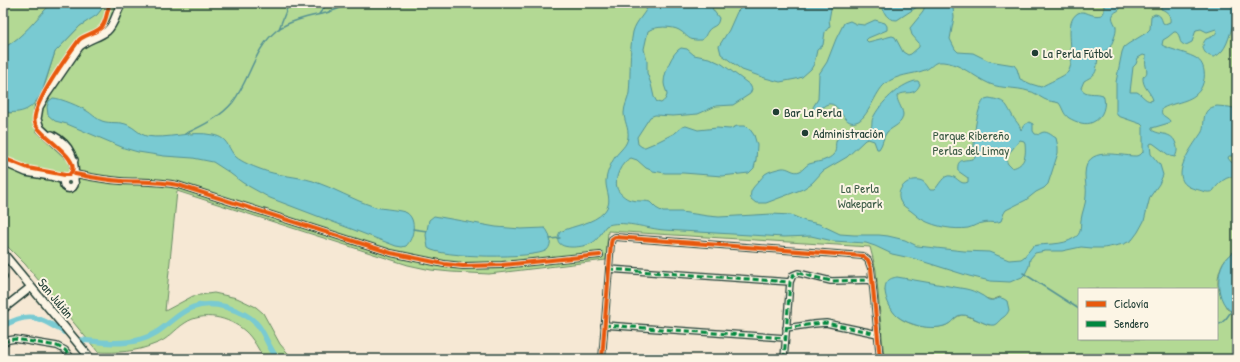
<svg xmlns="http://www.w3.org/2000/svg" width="1240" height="362" viewBox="0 0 1240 362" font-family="'Patrick Hand',sans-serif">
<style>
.green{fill:#b3d994;stroke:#698b64;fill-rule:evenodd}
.water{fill:#79cad2;stroke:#559293;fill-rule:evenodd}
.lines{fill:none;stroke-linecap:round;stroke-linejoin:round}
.stream{stroke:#559293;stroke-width:1.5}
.canal{stroke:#79cad2;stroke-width:5.5}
.minor-casing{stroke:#1f3d34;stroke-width:8}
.tertiary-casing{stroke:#1f3d34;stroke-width:10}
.minor{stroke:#fcf5e5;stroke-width:5.5}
.tertiary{stroke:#fcf5e5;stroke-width:7}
.quiet{stroke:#00873e;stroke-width:3;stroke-dasharray:6 3;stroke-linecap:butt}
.cycleway-casing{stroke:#fcf5e5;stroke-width:6}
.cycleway{stroke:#e8590c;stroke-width:4}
.poi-dot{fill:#1f3d34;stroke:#fcf5e5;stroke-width:1.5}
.labels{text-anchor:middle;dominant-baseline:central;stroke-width:4;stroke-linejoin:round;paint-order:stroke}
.poi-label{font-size:13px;fill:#1f3d34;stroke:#fcf5e5;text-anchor:start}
.park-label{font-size:13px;fill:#3d5c47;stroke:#fcf5e5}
.street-label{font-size:13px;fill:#1f3d34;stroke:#fcf5e5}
</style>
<rect width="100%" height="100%" fill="#f6e8d4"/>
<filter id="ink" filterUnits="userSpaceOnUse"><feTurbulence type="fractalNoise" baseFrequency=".025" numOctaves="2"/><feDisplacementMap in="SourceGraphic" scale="8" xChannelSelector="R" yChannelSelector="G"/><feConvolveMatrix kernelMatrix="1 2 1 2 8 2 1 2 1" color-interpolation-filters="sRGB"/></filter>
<g filter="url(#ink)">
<path class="green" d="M 3,3 L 52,3 C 37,19 23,38 3,48 Z
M 105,3 L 1237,3 L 1237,251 C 1224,254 1217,272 1218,285 C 1219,293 1224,302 1227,309 L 1237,314 L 1237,359 L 884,359 L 876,270 L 870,247 L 608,231 L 606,260 L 489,274 L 451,272 L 431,270 L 408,265 L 177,191 L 165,311 L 193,296 L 214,293 L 237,298 L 256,307 L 263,313 L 280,344 L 293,359 L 264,359 C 259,350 253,338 245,331 C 229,317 203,311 185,323 C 174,330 168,340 155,344 C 136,352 117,353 98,352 L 25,264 L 3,242 L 3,112 L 11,113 L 39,97 L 44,87 L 55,52 L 80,26 L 101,10 ZM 1079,289 L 1217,289 L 1217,339 L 1079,339 ZM 885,290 L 985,298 L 992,300 L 1000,297 L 1005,316 L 989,325 L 965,315 C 955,314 952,324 944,326 C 930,330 906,325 896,315 C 890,309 887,298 885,290 Z"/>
<path class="water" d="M 52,3 L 105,3 L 101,10 L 97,15 L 80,26 L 55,52 L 42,92 C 32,110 23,114 3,112 L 3,48 C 23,38 36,18 52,3 Z
M 649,3 L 711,3 L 713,10 L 719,18 C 718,28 712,25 708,31 C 705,35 706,37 701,40 C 687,41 689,36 679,30 C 672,26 655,26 648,31 L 644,49 L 647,61 L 647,73 L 651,84 L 654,97 L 657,102 L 661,103 C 664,101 666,99 667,95 C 667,91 664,87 664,83 C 664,73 672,52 681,48 L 687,49 L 694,55 L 709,58 L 722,64 L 750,85 L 752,89 L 750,94 L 733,105 L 716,106 L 698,114 L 673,116 L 655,115 L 650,117 L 637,137 L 638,144 L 642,147 L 645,147 L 657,142 L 675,133 L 682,127 L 686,126 L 698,130 L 717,128 L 730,129 L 737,126 L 745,126 L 749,128 L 754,135 L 757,145 L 756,160 L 754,168 L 749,173 L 722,176 L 683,173 L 665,173 L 653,171 L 646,168 L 637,160 L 631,158 C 621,162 614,178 617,188 C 618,192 624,197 628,199 C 635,202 643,200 650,202 L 656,208 L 663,212 L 681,212 L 708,216 L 719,217 L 772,214 L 791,215 L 805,221 L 819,224 L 840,234 L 854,235 L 879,235 L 888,236 L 905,240 L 917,246 L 964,251 L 989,252 L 1009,260 L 1021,259 L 1024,257 L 1033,246 C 1046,243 1062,246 1074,238 C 1082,234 1080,227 1081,220 C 1082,212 1086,204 1086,196 C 1087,189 1085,182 1085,174 C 1086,145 1117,156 1136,156 L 1140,155 L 1143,152 L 1143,126 L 1141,124 L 1118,116 L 1116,113 L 1116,82 L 1122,52 L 1124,47 L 1128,44 L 1146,33 L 1150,29 L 1151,16 L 1155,14 C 1161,15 1161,18 1163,23 L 1165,24 L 1170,22 C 1171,15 1167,11 1161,9 L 1161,6 L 1164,3 L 1237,3 C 1237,7 1238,12 1237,16 C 1236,19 1234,22 1233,25 C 1229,35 1227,52 1214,57 C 1205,56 1199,47 1206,39 C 1211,37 1216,36 1217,30 L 1216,29 L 1207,32 L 1201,29 L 1196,30 L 1192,42 L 1186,45 C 1177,44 1182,36 1176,32 L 1174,32 L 1168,37 L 1163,40 L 1162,45 C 1166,48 1186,53 1194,57 C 1200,60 1203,64 1204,71 C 1205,76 1204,81 1202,86 C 1195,102 1177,101 1163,108 C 1158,116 1167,116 1170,121 L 1169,123 L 1152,128 L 1152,130 C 1160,136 1172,131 1176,144 C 1178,149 1177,153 1175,157 L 1170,156 L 1154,144 L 1152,143 L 1150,144 L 1151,154 L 1160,165 L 1163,175 L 1159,184 L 1150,197 L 1144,221 L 1138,232 L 1132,240 L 1124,244 L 1104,248 L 1092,248 L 1081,247 L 1062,251 L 1045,251 L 1035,253 L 1030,259 L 1029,266 L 1025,274 L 1022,277 L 1010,282 L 990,281 L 969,276 L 915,259 L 892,254 L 875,246 L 866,243 L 833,241 L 811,236 L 784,237 L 664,230 C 649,229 620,219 606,226 C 601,232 599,239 592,243 C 583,248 549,252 560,232 C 574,225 593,224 604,212 C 614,201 605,191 606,180 C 607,172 611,163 615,157 C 620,150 627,146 628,137 C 629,128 624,121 624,113 C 624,106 628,100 629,93 C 631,72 629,52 633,32 C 636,20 646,14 649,3 ZM 1143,55 L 1146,56 C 1146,59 1145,63 1146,66 C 1147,72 1148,73 1143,77 C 1142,87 1151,92 1153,100 C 1146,103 1143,95 1137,92 L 1130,92 L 1133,67 L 1136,64 L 1138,58 Z
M 751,3 L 769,3 L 776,5 L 782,3 L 832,3 L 829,20 L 830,26 L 825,32 L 823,45 L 817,50 L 814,64 L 811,69 L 802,77 L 796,79 L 780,82 L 765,78 L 742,70 L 721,54 L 719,46 L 729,30 L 737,12 L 740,9 Z
M 882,3 L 951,3 L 953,8 L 954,17 L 950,39 L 955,49 L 958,52 L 973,53 L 989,61 L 1014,65 L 1017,69 L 1020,79 L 1031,84 L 1041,87 C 1047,83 1065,76 1068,72 C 1078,57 1061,23 1078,13 C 1085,9 1091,18 1102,15 L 1104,12 L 1104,6 L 1100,3 L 1120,3 C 1122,13 1116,9 1113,15 C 1111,19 1115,23 1116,27 C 1117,34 1112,42 1110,48 C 1106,51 1101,51 1099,55 C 1097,58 1098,62 1097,65 C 1096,76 1092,76 1084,81 L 1081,88 C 1085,96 1095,92 1103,95 C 1107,104 1103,118 1093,122 C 1086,126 1076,122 1069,118 C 1063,114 1063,108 1059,103 C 1054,101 1049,102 1044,99 C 1038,96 1035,92 1028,91 C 1016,87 1002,89 990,84 C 974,77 960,63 943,62 C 933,61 933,67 925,70 C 912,75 897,74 885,84 C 875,92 868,119 856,122 C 842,126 841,102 828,104 C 824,105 821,109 818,111 L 814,110 L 813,107 L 818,99 L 819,74 L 827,62 L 836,39 L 844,23 L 850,21 L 856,24 L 864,25 L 875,20 L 885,23 L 887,26 L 887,30 L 868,38 L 866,40 L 868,42 L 892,36 L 895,37 L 903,52 L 908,55 L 911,54 L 919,47 L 919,43 L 912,35 L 910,28 L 923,12 L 925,5 L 920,5 L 897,20 C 887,20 883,13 882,3 Z
M 915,81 L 918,81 L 920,84 C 914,98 906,89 897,96 C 897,102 902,107 903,114 C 903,124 894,126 887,132 C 883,137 883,144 879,149 L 877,149 L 874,141 L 868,139 L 865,140 L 847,157 L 823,171 L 812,183 L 803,189 L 766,203 L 756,203 L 751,199 C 749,190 754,187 759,181 C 761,179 763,176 765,174 C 769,171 777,169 782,168 C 789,167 793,174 800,171 C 803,170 805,166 809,164 C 815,162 821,162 827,159 C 842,152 831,144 839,137 C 847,129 863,135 870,129 C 873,127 871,121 873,118 C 880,103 899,85 915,81 Z
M 53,98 C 60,98 81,107 87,111 C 92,114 95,118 102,121 C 110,124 120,121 128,125 C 135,128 139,134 146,136 C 168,140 190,130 213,135 C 229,138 227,148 236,157 C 242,162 252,166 260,169 C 277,176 296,176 313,181 C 334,188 353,200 375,207 C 383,209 402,210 407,213 C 417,220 414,238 406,246 L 402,247 L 396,246 L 270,198 L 243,183 L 227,171 L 213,162 L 193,158 L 164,156 L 138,152 L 124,148 L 67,124 L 55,121 L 48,115 L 47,107 L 49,101 Z
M 989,98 C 1005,101 1005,102 1012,115 C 1015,121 1019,123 1021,130 L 1024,125 L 1029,122 L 1033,124 L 1033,131 L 1035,134 C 1041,135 1036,135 1041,133 C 1046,130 1051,135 1056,138 L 1058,147 L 1058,153 L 1048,184 L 1044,188 L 1036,192 L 1026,200 L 1006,210 L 1004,213 L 1001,221 C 995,224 989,221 983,223 C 978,223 973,227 968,228 C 954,230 936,227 923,220 C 919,218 915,214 911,211 C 907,208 902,206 900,201 C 895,189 908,178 919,180 C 925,181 927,186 930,190 L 934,190 C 939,186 943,174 951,176 C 958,177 960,186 968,182 L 968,178 L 958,171 C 956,156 967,162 975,158 C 975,153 974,149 974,145 C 974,134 977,106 985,99 ZM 1020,140 L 1024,141 L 1025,143 C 1026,154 1026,165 1012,168 L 1008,164 L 1005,158 Z
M 1217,106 L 1229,107 L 1237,109 L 1237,156 L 1229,156 L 1228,158 L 1231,162 L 1237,164 L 1237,177 C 1226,175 1219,183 1213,191 C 1207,194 1201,190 1195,189 C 1164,181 1193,146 1202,132 C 1206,121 1200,109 1217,106 Z
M 434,216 L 496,227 L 521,229 L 545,228 C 548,231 549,234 550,238 C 551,242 550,247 547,250 C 536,259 439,258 428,248 L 426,235 L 429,220 Z
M 1237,251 L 1237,314 C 1212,307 1213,257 1237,251 Z
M 897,277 L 966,289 C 971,290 976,292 981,295 C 984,296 986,299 989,300 C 997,302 998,294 1007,301 L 1009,310 C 1007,315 1005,316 1001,319 C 999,321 997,324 994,325 C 987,327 970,314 962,315 C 956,315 954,320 950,323 C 942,329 928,328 919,326 C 912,324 903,321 897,316 C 890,310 881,291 887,282 C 890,278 893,278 897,277 Z"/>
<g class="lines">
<path class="stream" d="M 319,14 L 328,3
M 279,29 L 289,3
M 185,134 C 202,126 221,117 233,102 C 250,79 254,49 277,30 C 291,20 309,17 326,13 C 335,10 345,6 354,3
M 413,229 L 427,231
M 550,239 L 560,238
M 1023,273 L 1079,309
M 1217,325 C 1224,323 1228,316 1232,310"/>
<path class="canal" d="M 3,326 C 31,311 38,317 64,332
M 81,340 C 100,342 120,345 139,340 C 174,331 180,295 226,307 C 236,310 248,315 256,323 C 265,332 268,348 278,359"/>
<g class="minor-casing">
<path id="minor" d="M 75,174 C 90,177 106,180 121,181 C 140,182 159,181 178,185 L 391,253 L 444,264 L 463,266 L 502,265 L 600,255
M 609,269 L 790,282
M 3,277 L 4,277
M 604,325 L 785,338
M 786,328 L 814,324 L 826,323 L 878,334
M 3,343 L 9,340 L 15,339 L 57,346 L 65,350 L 72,359
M 602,359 L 611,243 L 612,239 L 615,237 L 863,256 L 868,260 L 871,268 L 880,359
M 784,359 L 790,282 L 793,275 L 798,273 L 831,281 L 873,280"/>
</g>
<g class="tertiary-casing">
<path id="tertiary" d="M 52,135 C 71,145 76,159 74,180
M 74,160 L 40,128 L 37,119 L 39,107 L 46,95 L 79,47 C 87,39 98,38 107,31 C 115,24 116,12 122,3
M 3,162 L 26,172 L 50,176 L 64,180
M63.5 183a5.5 5.5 0 1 1 11 0a5.5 5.5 0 1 1-11 0Z
M 3,253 L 91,359
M 3,309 L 31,287"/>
</g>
<use href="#minor" class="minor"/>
<use href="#tertiary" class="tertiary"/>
<path class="quiet" d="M 609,269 L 790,282
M 3,277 L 4,277 L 3,285
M 604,325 L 785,338
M 786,328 L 814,324 L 826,323 L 878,334
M 3,343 L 9,340 L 15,339 L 57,346 L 65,350 L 72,359
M 784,359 L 790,282 L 793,275 L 798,273 L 831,281 L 873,280"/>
<g class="cycleway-casing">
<path id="cycleway" d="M 3,158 L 28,168 L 65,175 L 69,175 C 86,160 39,137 35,123 C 30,107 68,55 79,40 C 85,34 99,33 103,25 C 107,18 107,10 110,3
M 75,174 C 90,177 106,180 121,181 C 140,182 159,181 178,185 L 391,253 L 444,264 L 463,266 L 502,265 L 600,255
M 602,359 L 611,243 L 612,239 L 615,237 L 863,256 L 868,260 L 871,268 L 880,359"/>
</g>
<use href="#cycleway" class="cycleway"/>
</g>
</g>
<g class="poi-dot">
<circle cx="1035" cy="53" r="4"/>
<circle cx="776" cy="112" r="4"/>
<circle cx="805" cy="133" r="4"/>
</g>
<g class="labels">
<g class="poi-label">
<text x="1043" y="53">La Perla Fútbol</text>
<text x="784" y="112">Bar La Perla</text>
<text x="813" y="133">Administración</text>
</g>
<g class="park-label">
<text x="971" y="135">Parque Ribereño<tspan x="971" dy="15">Perlas del Limay</tspan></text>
<text x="860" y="188">La Perla<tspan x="860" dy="15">Wakepark</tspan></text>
</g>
<g class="street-label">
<text transform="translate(56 298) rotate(50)">San Julián</text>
</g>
</g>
<rect width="1240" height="362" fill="none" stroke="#fcf5e5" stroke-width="16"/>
<rect x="8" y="8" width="1224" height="346" fill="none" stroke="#1f3d34" stroke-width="1.5" filter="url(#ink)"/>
<rect x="1078" y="288" width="140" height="52" fill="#fcf5e5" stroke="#a4ab9e"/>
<rect x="1086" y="301" width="20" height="6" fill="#e8590c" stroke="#a4ab9e"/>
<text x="1114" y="308" font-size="12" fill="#1f3d34">Ciclovía</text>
<rect x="1086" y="321" width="20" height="6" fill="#00873e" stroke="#a4ab9e"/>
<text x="1114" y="328" font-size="12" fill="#1f3d34">Sendero</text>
</svg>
